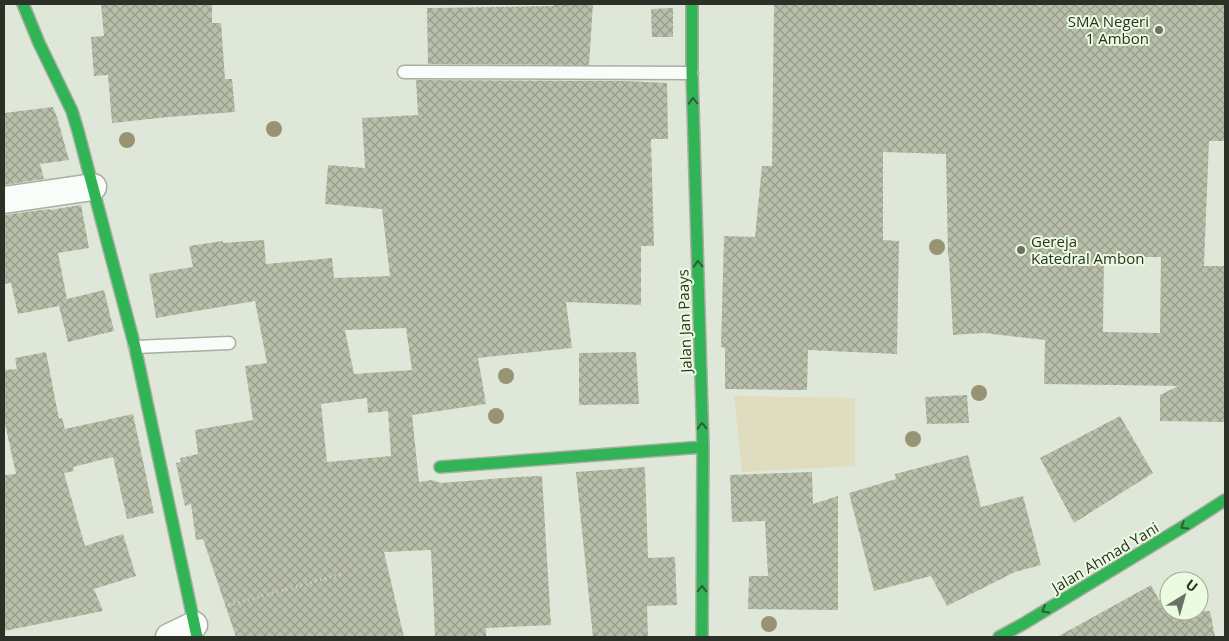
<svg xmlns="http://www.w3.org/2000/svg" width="1229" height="641" viewBox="0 0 1229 641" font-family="'Open Sans',sans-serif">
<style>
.grass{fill:#e0dcc0}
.building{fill:url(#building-cross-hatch);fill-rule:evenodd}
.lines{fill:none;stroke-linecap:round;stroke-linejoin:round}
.lane-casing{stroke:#a7aea2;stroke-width:15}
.street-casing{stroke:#a7aea2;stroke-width:29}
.fast-casing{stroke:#a7aea2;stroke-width:14}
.path{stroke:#d3d5d1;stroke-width:3;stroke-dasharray:1 4;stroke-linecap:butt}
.lane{stroke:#fafcf9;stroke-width:12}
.street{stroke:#fafcf9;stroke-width:26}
.fast{stroke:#30b455;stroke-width:11}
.tree{fill:#989372}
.oneway{stroke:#2d5f37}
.poi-dot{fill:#6a7165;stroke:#ebfbe0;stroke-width:2}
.labels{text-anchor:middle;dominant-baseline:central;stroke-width:4;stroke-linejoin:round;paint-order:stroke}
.poi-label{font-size:15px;fill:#2b3127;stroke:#ebfbe0;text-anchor:end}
.street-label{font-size:15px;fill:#2b3127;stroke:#ebfbe0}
</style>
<defs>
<pattern id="building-cross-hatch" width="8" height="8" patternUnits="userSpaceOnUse" patternTransform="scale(1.25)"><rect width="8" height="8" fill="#babfab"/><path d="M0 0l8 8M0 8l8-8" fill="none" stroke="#979c8b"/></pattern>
</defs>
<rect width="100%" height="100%" fill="#dfe8d8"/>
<path class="grass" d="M 734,396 L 855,398 L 855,466 L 742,472 Z"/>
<path class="building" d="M 101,4 L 212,4 L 212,23 L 221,23 L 225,79 L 232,79 L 235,112 L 169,117 L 112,123 L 108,75 L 94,76 L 91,37 L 104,36 Z
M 554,4 L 593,4 L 589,65 L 428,64 L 427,8 L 554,6 Z
M 774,4 L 1225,4 L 1225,141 L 1209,141 L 1204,266 L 1225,266 L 1224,422 L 1160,421 L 1160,395 L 1178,386 L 1044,384 L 1045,340 L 984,333 L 953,335 L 949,257 L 948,257 L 946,154 L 883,152 L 883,240 L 899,241 L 897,354 L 808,350 L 807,390 L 725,389 L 725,348 L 721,347 L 724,236 L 755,237 L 762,166 L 772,166 ZM 1104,257 L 1161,257 L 1160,333 L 1103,332 Z
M 673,8 L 673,37 L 652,37 L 651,9 Z
M 416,80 L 626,81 L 667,83 L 668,139 L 651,139 L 654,246 L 641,246 L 641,305 L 566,302 L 572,348 L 478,358 L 486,404 L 412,415 L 419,482 L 432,480 L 441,483 L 517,477 L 542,476 L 551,625 L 486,628 L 486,636 L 472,637 L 435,637 L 431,550 L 384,552 L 404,637 L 236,637 L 203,539 L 196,540 L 191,504 L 185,506 L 176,463 L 181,462 L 180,458 L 198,454 L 195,430 L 253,420 L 245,366 L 267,363 L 255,301 L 156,318 L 149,274 L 193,267 L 189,246 L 223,241 L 223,243 L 264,240 L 266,264 L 332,258 L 334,278 L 390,276 L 382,209 L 325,204 L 328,165 L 365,168 L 362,118 L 418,115 ZM 406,328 L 412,370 L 354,374 L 345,330 ZM 367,398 L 368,413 L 388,411 L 391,456 L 327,462 L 321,404 Z
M 53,107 L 57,117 L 69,160 L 40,164 L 44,179 L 4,185 L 4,113 Z
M 81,205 L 89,248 L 58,253 L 67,299 L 104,290 L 114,331 L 68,342 L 59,306 L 18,314 L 11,283 L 4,284 L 4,215 L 49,209 L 50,210 Z
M 46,352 L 59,419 L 62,418 L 65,429 L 133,414 L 154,513 L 127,519 L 113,457 L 73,467 L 74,471 L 64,473 L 85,546 L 123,534 L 136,576 L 94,589 L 103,611 L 4,631 L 4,475 L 16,474 L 4,419 L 4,370 L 17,369 L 15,358 Z
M 636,352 L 639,404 L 579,405 L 579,353 Z
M 967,395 L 969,423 L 927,424 L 925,397 Z
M 1120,416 L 1153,473 L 1074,523 L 1040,458 Z
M 968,455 L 981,507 L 1023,496 L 1041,565 L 1015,572 L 947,606 L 931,576 L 874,591 L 849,493 L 896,479 L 895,474 Z
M 645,467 L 648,558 L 675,557 L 677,605 L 647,606 L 648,637 L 593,637 L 576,472 Z
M 812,472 L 813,504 L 838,496 L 838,610 L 748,609 L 749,576 L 768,576 L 765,521 L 732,522 L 730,475 Z
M 1151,585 L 1165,611 L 1210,611 L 1215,637 L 1057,637 Z"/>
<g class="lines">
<g class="lane-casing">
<path id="lane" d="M 404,72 L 692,73
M 135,347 L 229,343"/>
</g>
<g class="street-casing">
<path id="street" d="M 4,200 L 93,187
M 169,637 L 194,625"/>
</g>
<g class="fast-casing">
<path id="fast" d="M 23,4 L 39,43 L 72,111 L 78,131 L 135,347 L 197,637
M 692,4 L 692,73 L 703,447 L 702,637
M 440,467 L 703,447
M 999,637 L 1023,624 L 1186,525 L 1225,500"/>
</g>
<path class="path" d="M 219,608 L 341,574"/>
<use href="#lane" class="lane"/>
<use href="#street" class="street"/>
<use href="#fast" class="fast"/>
</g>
<g class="tree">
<circle cx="274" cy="129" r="8"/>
<circle cx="127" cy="140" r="8"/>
<circle cx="937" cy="247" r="8"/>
<circle cx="506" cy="376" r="8"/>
<circle cx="979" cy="393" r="8"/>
<circle cx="496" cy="416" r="8"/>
<circle cx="913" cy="439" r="8"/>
<circle cx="769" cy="624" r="8"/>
</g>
<defs><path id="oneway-chevron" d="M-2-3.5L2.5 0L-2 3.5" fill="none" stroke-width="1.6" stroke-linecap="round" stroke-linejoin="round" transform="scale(1.25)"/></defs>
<g class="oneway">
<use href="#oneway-chevron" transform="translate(693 101) rotate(-92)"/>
<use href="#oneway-chevron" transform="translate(698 264) rotate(-92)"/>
<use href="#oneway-chevron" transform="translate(702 426) rotate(-92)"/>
<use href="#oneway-chevron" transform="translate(1184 526) rotate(148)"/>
<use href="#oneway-chevron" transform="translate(702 589) rotate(-90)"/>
<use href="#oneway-chevron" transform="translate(1045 610) rotate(149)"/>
</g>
<g class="poi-dot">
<circle cx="1159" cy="30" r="5"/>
<circle cx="1021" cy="250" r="5"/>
</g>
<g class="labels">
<g class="poi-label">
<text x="1149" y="21">SMA Negeri<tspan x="1149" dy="17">1 Ambon</tspan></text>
<text x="1031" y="241" text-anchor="start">Gereja<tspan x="1031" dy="17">Katedral Ambon</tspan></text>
</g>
<g class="street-label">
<text transform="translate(684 321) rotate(-92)">Jalan Jan Paays</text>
<text transform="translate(1105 557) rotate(-31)">Jalan Ahmad Yani</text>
</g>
</g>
<rect width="1229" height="641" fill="none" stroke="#2b3127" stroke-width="10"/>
<g transform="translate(1184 596) rotate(37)"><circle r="24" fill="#ebfbe0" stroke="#9eaa96"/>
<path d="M0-4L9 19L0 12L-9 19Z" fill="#6a7165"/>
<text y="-8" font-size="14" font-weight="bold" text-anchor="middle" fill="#2b3127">U</text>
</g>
</svg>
